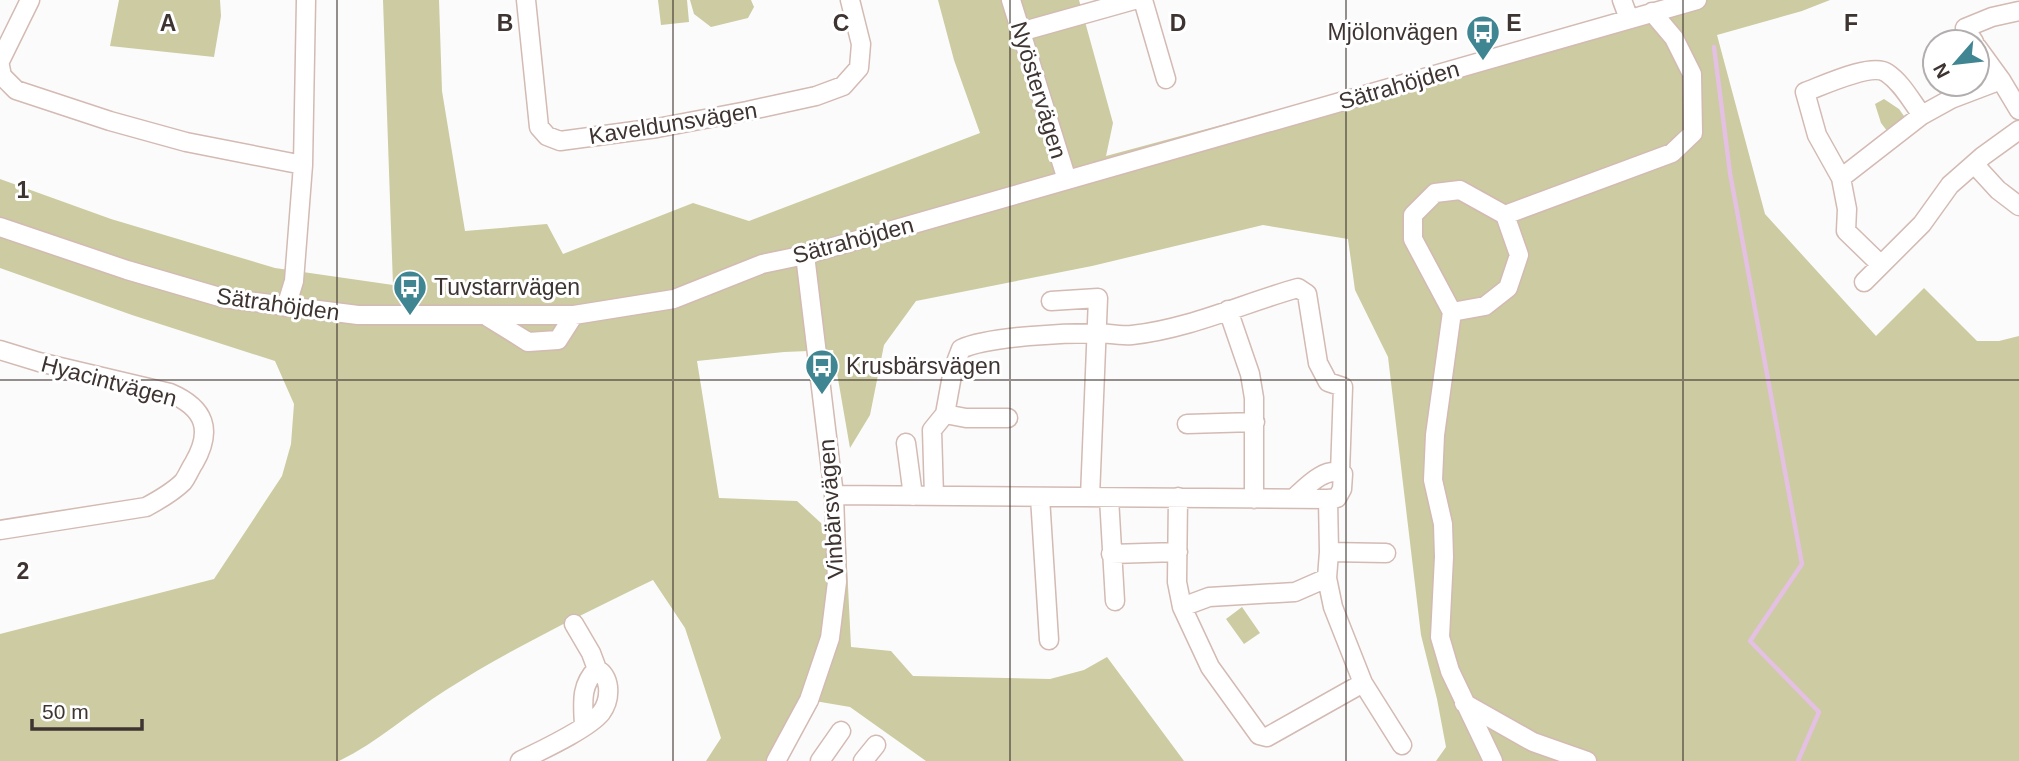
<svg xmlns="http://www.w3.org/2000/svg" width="2019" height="761" viewBox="0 0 2019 761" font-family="Arial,sans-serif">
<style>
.green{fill:#cccba1}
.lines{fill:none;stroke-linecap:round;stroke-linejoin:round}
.stream{stroke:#e4c0e2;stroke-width:4.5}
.minor-casing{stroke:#d3bab3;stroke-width:21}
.minor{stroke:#fff;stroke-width:18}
.grid{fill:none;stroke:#3e3431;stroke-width:2;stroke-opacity:0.55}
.labels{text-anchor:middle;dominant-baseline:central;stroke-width:6;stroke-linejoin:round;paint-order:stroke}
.poi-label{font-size:23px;fill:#3e3431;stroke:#fff;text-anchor:start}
.street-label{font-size:23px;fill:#3e3431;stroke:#fff}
.grid-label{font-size:23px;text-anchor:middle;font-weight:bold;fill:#3e3431;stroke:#fff;stroke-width:6;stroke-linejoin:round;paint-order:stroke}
</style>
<rect width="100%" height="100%" fill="#fbfbfb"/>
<path class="green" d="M 119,0 L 220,0 L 221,16 L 214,57 L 110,46 Z
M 383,0 L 439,0 L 442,91 L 465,231 L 547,224 L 563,254 L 693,203 L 749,221 L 980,133 L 954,60 L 938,0 L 1079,0 L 1113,123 L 1106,156 L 1689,0 L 1830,0 L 1802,11 L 1717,35 L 1765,214 L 1876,336 L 1924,288 L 1977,341 L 1999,341 L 2019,336 L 2019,761 L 1436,761 L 1446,747 L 1437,699 L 1421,635 L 1388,357 L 1355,290 L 1348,239 L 1263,225 L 1092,266 L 916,301 L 884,345 L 870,415 L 850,448 L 833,350 L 784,352 L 697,361 L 719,498 L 797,501 L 846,546 L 851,647 L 891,651 L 913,676 L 1050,679 L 1084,670 L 1107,657 L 1184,761 L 926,761 L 850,707 L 809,700 L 770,761 L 706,761 L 721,738 L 685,628 L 653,580 C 583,614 512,648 446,690 C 409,713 378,742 339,761 L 0,761 L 0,634 L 214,579 L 282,476 L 291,444 L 294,404 L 275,361 L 132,315 L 0,268 L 0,179 L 111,219 L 275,268 L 393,285 Z
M 658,0 L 687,0 L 689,22 L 661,25 Z
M 690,0 L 751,0 L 754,7 L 748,18 L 711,27 L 694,14 Z
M 1884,99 L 1899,109 L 1909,123 L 1891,136 L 1881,123 L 1875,104 Z
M 1242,607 L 1260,633 L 1244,644 L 1226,619 Z"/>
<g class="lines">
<path class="stream" d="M 1714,47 L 1730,173 L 1802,564 L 1750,641 L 1819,712 L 1798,761"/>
<g class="minor-casing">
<path id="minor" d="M 526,0 L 539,127 L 547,136 L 560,141 L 657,128 L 747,111 L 816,96 L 843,86 L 859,68 L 861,44 L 850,0
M 1011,0 L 1067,180
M 1143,0 L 1166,79
M 1622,0 L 1629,19
M 1020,32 L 1134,0
M 1974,42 L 1965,28 L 1992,17 L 2019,11
M 1977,47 L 2001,80 L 2019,110
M 0,61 L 30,0
M 0,66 L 2,76 L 16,90 L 110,121 L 186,142 L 303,165
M 1975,165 L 1998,190 L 2019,206
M 1841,178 L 1922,115 L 1951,99 L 2001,80
M 1505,215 L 1519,255 L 1508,288 L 1485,306 L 1452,312 L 1413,239 L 1413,215 L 1435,193 L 1460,190 L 1505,215 L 1672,153 L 1693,133 L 1692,74 L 1674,38 L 1652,12
M 0,227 L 127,270 L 223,298 L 358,315 L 574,315 L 674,299 L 762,264 L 805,255 L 1697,0
M 1881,265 L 1846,231 L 1847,209 L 1841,178 L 1817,135 L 1805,92 C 1822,86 1872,62 1887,73 C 1902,83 1911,101 1922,115
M 1864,282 L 1922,224 L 1950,185 L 1983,156 L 2019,130
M 1051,301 L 1098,298 L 1090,497
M 286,307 L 294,281 L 303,165 L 306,0
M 1228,310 L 1250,374 L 1254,398 L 1254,499
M 1452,312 L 1435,435 L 1433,480 L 1443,524 L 1444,557 L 1440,637 L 1450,671 L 1493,761
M 488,317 L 528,342 L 558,340 L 574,315
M 0,350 L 39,362 L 170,393 C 205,408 213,430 194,463 C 190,469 187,477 183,482 C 173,492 159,500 146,507 L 0,530
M 945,414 L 966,418 L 1008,418
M 1187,424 L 1255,422
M 906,443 L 913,496
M 834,495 L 1328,499 L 1337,498 L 1342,489 L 1343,474 C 1326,465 1306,487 1294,498
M 934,496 L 932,430 L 945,414 L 953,370 L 961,349 C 989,336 1067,333 1100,333 C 1111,334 1122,336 1132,335 C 1189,329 1244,303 1298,288 L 1307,294 L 1318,363 L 1328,382 L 1343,387 L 1340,473
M 1040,497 L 1049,640
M 1178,497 L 1177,582 L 1182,607 L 1210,667 L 1259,735 L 1267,737 L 1363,683
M 1109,498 L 1115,601
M 1328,499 L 1329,552 L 1327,578 L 1333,607 L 1363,683 L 1402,745
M 1329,552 L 1386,553
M 1111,554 L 1178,552
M 1182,607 L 1209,597 L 1295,592 L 1327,578
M 574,624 L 591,653 L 597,669
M 1464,703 L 1533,742 L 1587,761
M 520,761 C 540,751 588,729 601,713 C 607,705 609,697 608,687 C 607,679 604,673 597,669 C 580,685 583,704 584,725
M 776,761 L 809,700 L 830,638 L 837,582 L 834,495 L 805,255
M 820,761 L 841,731
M 863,761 L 876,745"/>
</g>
<use href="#minor" class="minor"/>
</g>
<path class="grid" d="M 337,0 L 337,761M 673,0 L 673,761M 1010,0 L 1010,761M 1346,0 L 1346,761M 1683,0 L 1683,761M 0,380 L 2019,380"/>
<defs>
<g id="bus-pin" transform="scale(1.75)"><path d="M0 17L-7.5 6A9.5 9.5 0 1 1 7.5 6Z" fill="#408692" stroke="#fff"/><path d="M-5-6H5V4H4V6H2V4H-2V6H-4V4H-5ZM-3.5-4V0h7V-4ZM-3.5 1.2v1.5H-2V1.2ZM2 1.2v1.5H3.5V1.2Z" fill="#fff"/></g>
</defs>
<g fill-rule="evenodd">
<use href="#bus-pin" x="1483" y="32"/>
<use href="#bus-pin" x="410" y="287"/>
<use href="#bus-pin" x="822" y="366"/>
</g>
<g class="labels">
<g class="poi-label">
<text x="1458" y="32" text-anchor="end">Mjölonvägen</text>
<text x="434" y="287">Tuvstarrvägen</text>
<text x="846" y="366">Krusbärsvägen</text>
</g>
<g class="street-label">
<text transform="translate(1399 85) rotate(-16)">Sätrahöjden</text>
<text transform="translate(1039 90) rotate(73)">Nyöstervägen</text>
<text transform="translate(673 123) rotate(-9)">Kaveldunsvägen</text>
<text transform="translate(853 240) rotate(-15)">Sätrahöjden</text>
<text transform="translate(278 304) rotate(8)">Sätrahöjden</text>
<text transform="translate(109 381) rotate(15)">Hyacintvägen</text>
<text transform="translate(831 509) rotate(-94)">Vinbärsvägen</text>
</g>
</g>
<g class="grid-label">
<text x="168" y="31">A</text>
<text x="505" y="31">B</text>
<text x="841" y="31">C</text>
<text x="1178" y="31">D</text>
<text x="1514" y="31">E</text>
<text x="1851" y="31">F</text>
<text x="23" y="198">1</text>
<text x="23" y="579">2</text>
</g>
<g transform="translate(1956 63) rotate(242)"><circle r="33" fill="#ffffff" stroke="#b2aead" stroke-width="2"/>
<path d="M0-5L12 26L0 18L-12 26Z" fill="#408692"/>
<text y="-10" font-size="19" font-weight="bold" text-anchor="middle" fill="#3e3431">N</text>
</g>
<path d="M32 719v10h110v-10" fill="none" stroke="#3e3431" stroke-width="3.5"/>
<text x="42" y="719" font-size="21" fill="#3e3431" stroke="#ffffff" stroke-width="5" paint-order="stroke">50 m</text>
</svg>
